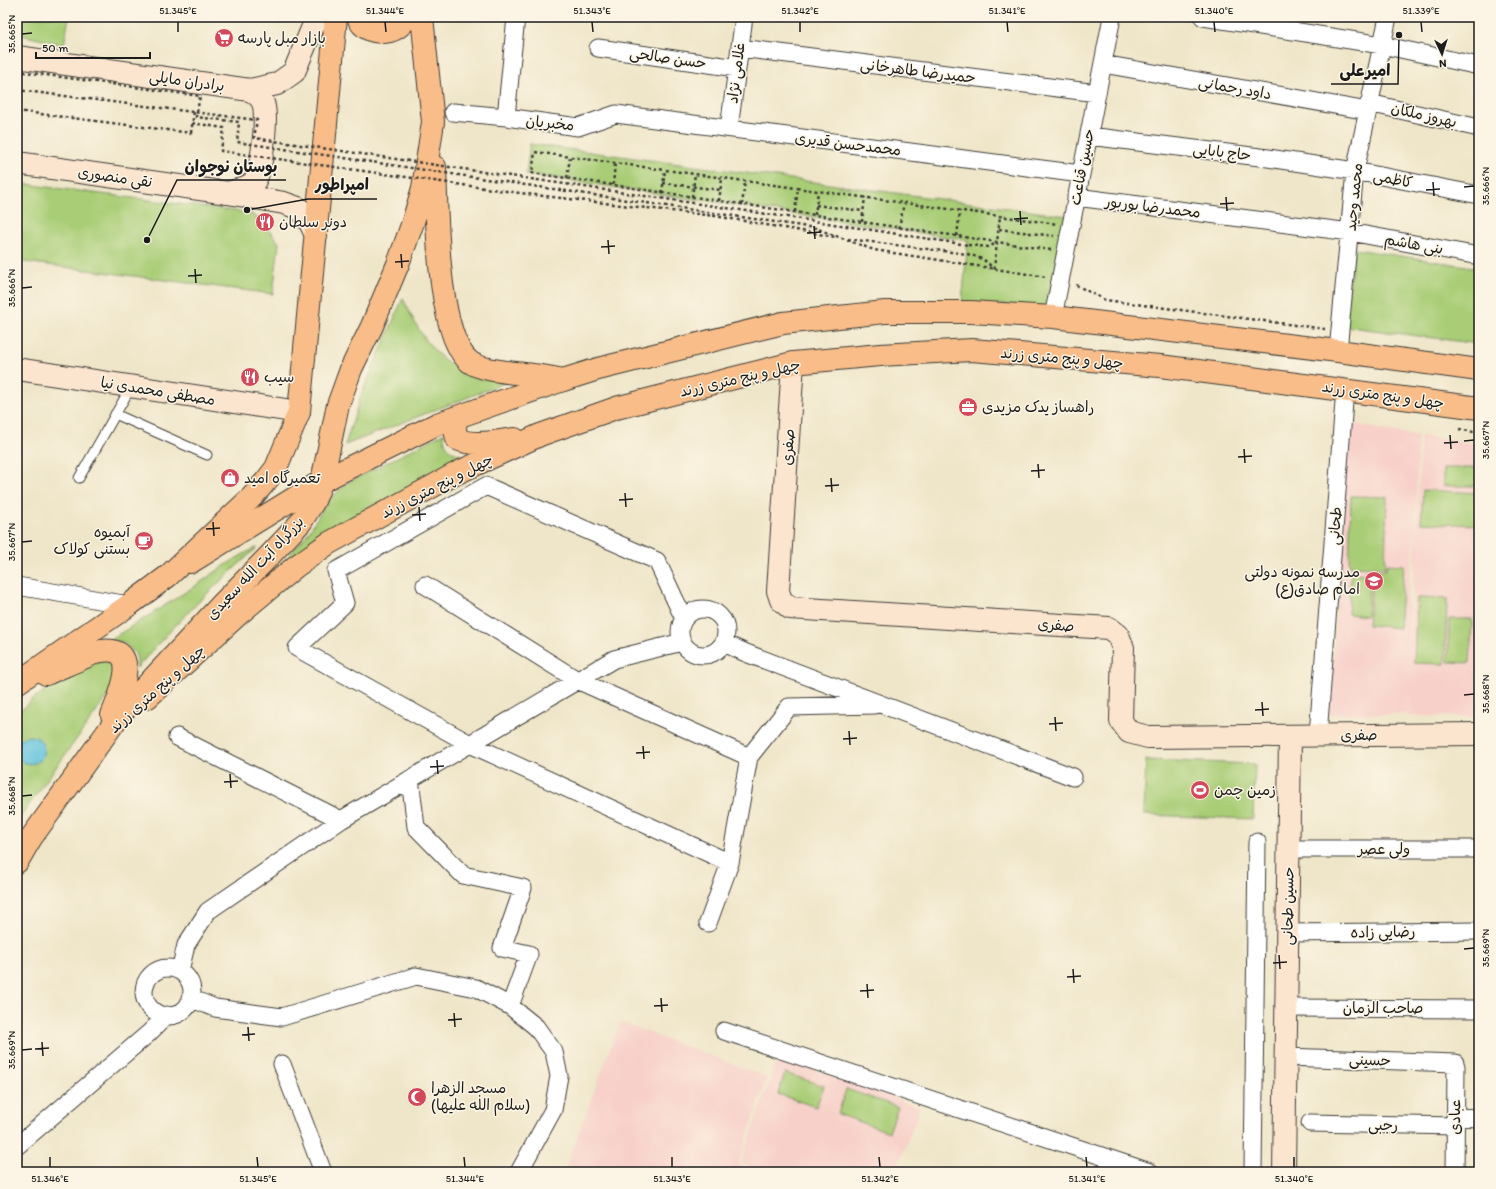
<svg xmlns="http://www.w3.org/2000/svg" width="1496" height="1189" viewBox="0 0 1496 1189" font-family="Itim,'Playpen Sans Arabic',sans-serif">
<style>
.built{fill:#f7d0c9}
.green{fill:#a9cd76;stroke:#627449}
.water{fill:#60c3de;stroke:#3e707d}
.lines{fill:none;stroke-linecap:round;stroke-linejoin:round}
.lane-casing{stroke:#3c3a36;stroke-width:11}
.street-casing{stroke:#3c3a36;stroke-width:19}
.secondary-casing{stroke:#3c3a36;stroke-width:24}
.primary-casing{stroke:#3c3a36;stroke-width:24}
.highway-casing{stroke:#3c3a36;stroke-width:24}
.path{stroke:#3c3a36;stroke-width:2.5;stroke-dasharray:3 3;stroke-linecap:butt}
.lane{stroke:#fff;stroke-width:9}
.street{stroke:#fff;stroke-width:17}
.secondary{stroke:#fce5cf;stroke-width:22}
.primary{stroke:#f8bd88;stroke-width:22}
.highway{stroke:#f8bd88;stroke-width:22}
.path-bridge{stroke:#3c3a36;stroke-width:2.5;stroke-dasharray:3 3;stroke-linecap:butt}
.ticks{fill:none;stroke:#1c1c1c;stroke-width:1.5}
.labels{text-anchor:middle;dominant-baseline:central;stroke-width:3;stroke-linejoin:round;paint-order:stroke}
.poi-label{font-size:15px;fill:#1c1c1c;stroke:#fcf5e5;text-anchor:start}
.street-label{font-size:15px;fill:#1c1c1c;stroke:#fcf5e5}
.leader{fill:none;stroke:#1c1c1c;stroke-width:1.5}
.callout-dot{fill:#1c1c1c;stroke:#fcf5e5;stroke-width:1.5}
.callout-label{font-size:16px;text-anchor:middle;font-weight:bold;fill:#1c1c1c;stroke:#fcf5e5;stroke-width:3;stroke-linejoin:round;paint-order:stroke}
.neatline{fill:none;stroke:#1c1c1c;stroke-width:1.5}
.ticks-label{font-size:10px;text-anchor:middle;fill:#1c1c1c}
</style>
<rect width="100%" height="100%" fill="#fcf5e5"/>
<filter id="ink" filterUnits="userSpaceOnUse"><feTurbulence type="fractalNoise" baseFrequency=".025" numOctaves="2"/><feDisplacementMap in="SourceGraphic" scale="8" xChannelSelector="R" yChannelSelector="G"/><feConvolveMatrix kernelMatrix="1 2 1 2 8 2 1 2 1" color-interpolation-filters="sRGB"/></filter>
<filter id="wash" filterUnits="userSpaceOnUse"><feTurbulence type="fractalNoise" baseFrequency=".012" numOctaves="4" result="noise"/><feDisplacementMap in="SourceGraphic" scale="16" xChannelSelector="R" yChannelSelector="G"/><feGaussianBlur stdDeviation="0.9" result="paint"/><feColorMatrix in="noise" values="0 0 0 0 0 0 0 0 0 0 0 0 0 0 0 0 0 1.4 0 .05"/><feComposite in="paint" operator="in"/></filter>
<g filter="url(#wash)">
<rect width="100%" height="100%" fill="#efe6c9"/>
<path class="built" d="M 1347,423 L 1418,436 L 1415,534 L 1408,596 L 1410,647 L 1421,436 L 1479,444 L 1479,717 L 1407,716 L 1409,678 L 1406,714 L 1329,714 L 1339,566 Z
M 620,1022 L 767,1077 L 738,1165 L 754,1172 L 564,1172 Z
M 778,1057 L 920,1107 L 896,1172 L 760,1172 L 741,1163 Z"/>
<path class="green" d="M 17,17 L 69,17 L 64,45 L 17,34 Z
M 530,144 L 1067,216 L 1047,304 L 1041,307 L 962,303 L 968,240 L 526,174 Z
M 24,184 L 250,213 L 265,224 L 279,243 L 273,294 L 17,261 L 17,238 Z
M 1355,249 L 1479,268 L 1479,344 L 1343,326 Z
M 403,298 C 416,327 433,360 465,371 C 479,376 494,378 507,382 L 345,445 L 360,398 Z
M 444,433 C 444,436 444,440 445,442 C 449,457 469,456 481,457 L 277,570 L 308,533 L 327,502 L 347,483 Z
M 1443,468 L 1478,468 L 1478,486 L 1443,486 Z
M 1423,490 L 1479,493 L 1479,525 L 1421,523 Z
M 1351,496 L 1387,497 L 1385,567 L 1349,566 Z
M 258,547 C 215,585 174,624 137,668 L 137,659 L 135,653 L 124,643 L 118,641 L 104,643 C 135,625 165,605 195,586 C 216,572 235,557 258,547 Z
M 1387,564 L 1404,565 L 1399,628 L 1368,625 L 1373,569 L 1386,570 Z
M 1351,573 L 1370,574 L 1367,616 L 1348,614 Z
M 1417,598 L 1447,599 L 1445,664 L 1414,663 Z
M 1449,619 L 1472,619 L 1470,663 L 1448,662 Z
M 90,661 C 96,661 105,659 110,661 C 123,666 113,684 110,693 L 17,821 L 17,714 L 35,697 Z
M 1146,760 L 1255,764 L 1253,819 L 1144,815 Z
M 785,1073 L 824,1086 L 816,1107 L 778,1094 Z
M 846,1089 L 898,1107 L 889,1132 L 838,1114 Z"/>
<path class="water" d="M16 750a14 14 0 1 1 28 0a14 14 0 1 1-28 0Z"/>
</g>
<g filter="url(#ink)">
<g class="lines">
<g class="lane-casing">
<path id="lane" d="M 115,414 L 207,455
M 79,478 L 131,387"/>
</g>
<g class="street-casing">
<path id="street" d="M 1203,17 L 1382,45 L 1479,66
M 598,48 L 737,68
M 740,48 L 1097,93
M 1103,64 L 1368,111
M 1369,103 L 1479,128
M 453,112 L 506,117 L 578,127 L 616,114 L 1081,174
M 506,117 L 516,17
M 729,128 L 744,17
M 1089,136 L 1268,158 L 1355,171 L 1479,195
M 1076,197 L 1350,232 L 1479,256
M 1053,317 L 1112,17
M 1338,351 L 1355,171 L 1388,17
M 425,585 L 577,680 L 749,757
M 17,586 L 129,605
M680 632a23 23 0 1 1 46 0a23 23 0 1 1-46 0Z
M 684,619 L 657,561 L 486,486 L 336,571 L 345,603 L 297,648 L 470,744 L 730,863
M 724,643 L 746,653 L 1073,777
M 1318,735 L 1345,389
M 177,737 L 341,820
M 410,779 L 416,827 L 463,875 L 523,888 L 502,948 L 529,954 L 510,1006
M 1288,849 L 1479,849
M 708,923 L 730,863 L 749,757 L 789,707 L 875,705
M 1287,933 L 1479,931
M144 992a24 24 0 1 1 48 0a24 24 0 1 1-48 0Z
M 180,971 L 186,945 L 208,911 L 341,820 L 614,659 L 682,642
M 190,998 L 215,1008 L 282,1017 L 416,976 L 476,988 L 510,1006 L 536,1027 L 554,1052 L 559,1076 L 553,1110 L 519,1172
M 1286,1008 L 1479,1009
M 724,1031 L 1150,1172
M 1286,1057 L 1455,1063 L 1456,1067 L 1455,1172
M 282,1064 L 323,1172
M 1455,1117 L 1479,1118
M 1310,1123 L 1455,1126
M 17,1146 L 149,1033 L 167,1015
M 1253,1172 L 1257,842"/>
</g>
<g class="secondary-casing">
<path id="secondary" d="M 17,57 L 250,90 L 277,84 L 294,72 L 317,17
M 17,163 L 228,193 L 284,203 L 298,208 L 307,216 L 316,235
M 228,193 C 237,190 247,188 254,182 C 262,173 268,114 263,103 C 261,97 255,93 250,90
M 793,363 L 778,591 L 781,600 L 790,608 L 1109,628 L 1118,635 L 1123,648 L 1121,721 L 1129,732 L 1148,737 L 1479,734
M 17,369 L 299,412
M 1284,1172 L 1290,737"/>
</g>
<g class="primary-casing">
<path id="primary" d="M 456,417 L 455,430 L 457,439 C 474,447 496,441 515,439
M 191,562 L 322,481 L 437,424 L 563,380 L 598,369 L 783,323 L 885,312 L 971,312 L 1053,317 L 1338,351 L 1479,370
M 147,698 L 240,613 L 295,567 L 329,543 L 457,473 L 540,435 L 616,408 L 793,363 L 880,355 L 972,350 L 1160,366 L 1479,408"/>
</g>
<g class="highway-casing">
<path id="highway" d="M 358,17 C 362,30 377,34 390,31 C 398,29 403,23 408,17
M 435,167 C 437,210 436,336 470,362 C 481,371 518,373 533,375 C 543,376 553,378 563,380
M 46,674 C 58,669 71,663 83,658 C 89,656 95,652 101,651 C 143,645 120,695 112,715
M 17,683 L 129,605 L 168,576 L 252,497 L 266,481 L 276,468 L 299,412 L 336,17
M 17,862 L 31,838 L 121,713 L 222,604 L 272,553 L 301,522 L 314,501 L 322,481 L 338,405 L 351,369 L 372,326 L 398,264 L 413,222 L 423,188 L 433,122 L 422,17"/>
</g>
<path class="path" d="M 17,111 L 191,133
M 567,178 L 570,157
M 663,183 L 721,190
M 613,185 L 615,163
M 662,193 L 665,170
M 692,197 L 695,174
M 719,201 L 722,178
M 742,205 L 745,181
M 816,205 L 863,211
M 795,212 L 798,188
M 815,215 L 818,191
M 862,222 L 865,197
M 899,228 L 904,203
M 999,229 L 1054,236
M 957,236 L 960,211
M 968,245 L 989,247 L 996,243
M 1051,250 L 532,173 L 535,152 L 1057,224
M 967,254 C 978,257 986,259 993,269
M 965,264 L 1046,277
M 994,269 L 1000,216
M 1076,285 L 1105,300 L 1325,329
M 1459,429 L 1479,433"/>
<use href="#lane" class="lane"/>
<use href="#street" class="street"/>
<use href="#secondary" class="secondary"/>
<use href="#primary" class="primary"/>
<use href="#highway" class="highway"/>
<path class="path-bridge" d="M 17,71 L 200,96 L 196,117 L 239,122 L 237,142 L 815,228 L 874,250 L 965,264
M 17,90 L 257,120 L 254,138 L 821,222 L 968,245
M 192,123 L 224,128 L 221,151 L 527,194 L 715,216 L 836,237
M 191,133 L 194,112
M 848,239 L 967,254"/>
</g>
</g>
<path class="ticks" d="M 178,22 L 178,32M 385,22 L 386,32M 592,22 L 593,32M 800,22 L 800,32M 1007,22 L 1008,32M 1214,22 L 1215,32M 1421,22 L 1422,32M 22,34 L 32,33M 1433,182 L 1434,196M 1464,187 L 1474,186M 1426,190 L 1440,189M 1226,197 L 1227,211M 1220,204 L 1234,203M 1020,211 L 1021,225M 1014,219 L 1028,218M 814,226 L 815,239M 807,233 L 821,232M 608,240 L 609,254M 601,247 L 615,246M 401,254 L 402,268M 395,262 L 409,261M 195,269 L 196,283M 188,276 L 202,275M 22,288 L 32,287M 1450,435 L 1451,449M 1464,441 L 1474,440M 1444,443 L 1458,442M 1244,449 L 1245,463M 1238,457 L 1252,456M 1038,464 L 1039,478M 1031,471 L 1045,470M 831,478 L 832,492M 825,486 L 839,485M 625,493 L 626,507M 619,500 L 633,499M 419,507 L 420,521M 412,515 L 426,514M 213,522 L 214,536M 206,529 L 220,528M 22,542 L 32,541M 1464,695 L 1474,694M 1262,702 L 1263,716M 1255,710 L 1269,709M 1055,717 L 1056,731M 1049,724 L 1063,723M 849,731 L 850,745M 843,739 L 857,738M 643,746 L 644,759M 636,753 L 650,752M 437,760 L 438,774M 430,767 L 444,766M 230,774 L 231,788M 224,782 L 238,781M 22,796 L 32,795M 1464,949 L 1474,948M 1279,955 L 1280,969M 1273,963 L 1287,962M 1073,969 L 1074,983M 1067,977 L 1081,976M 867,984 L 868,998M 860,991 L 874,990M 661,998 L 662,1012M 654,1006 L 668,1005M 454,1013 L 455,1027M 448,1020 L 462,1019M 248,1027 L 249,1041M 242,1035 L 255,1034M 42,1042 L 43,1056M 35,1049 L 49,1048M 22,1050 L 32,1049M 50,1157 L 50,1167M 257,1157 L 258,1167M 464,1157 L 465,1167M 672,1157 L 672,1167M 879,1157 L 880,1167M 1086,1157 L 1087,1167M 1294,1157 L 1294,1167"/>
<defs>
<g id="supermarket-disc" transform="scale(1)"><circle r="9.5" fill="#d1495b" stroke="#fcf5e5"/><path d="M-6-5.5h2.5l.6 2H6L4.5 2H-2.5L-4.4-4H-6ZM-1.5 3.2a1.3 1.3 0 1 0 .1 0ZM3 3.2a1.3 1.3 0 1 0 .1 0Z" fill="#fff"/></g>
<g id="restaurant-disc" transform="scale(1)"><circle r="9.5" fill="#d1495b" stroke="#fcf5e5"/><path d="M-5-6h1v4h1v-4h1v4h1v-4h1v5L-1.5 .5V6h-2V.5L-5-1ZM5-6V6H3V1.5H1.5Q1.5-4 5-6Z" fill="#fff"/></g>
<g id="office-disc" transform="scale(1)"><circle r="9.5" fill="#d1495b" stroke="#fcf5e5"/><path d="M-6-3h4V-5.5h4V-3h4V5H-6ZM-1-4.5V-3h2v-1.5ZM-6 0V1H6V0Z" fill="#fff"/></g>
<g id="shop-disc" transform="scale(1)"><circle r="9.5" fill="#d1495b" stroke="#fcf5e5"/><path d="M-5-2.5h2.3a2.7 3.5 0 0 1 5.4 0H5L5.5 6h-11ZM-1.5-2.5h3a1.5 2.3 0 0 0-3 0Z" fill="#fff"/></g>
<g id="cafe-disc" transform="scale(1)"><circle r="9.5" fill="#d1495b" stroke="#fcf5e5"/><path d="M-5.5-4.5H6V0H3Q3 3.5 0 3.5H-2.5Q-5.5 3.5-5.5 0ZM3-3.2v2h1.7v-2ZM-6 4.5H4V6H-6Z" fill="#fff"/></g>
<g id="school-disc" transform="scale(1)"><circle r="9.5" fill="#d1495b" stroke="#fcf5e5"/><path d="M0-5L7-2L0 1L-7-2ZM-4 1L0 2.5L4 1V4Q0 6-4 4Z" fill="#fff"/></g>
<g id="stadium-disc" transform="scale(1)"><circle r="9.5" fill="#d1495b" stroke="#fcf5e5"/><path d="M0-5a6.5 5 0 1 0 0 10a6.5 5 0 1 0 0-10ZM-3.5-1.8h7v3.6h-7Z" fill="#fff"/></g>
<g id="mosque-disc" transform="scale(1)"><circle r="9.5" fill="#d1495b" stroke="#fcf5e5"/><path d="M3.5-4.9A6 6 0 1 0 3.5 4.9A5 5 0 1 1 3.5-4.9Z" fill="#fff"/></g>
</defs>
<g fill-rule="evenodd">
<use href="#supermarket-disc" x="224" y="38"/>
<use href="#restaurant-disc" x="265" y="222"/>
<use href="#restaurant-disc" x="250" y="377"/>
<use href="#office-disc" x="968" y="407"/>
<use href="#shop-disc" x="230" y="478"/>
<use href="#cafe-disc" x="144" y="541"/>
<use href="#school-disc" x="1374" y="581"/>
<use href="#stadium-disc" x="1200" y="790"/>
<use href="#mosque-disc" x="417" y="1097"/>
</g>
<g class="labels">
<g class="poi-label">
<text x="238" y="38">بازار مبل پارسه</text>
<text x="279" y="222">دونر سلطان</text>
<text x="264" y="377">سیب</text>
<text x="982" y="407">راهساز یدک مزیدی</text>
<text x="244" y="478">تعمیرگاه امید</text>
<text x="130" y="532" text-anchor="end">آبمیوه<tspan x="130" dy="17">بستنی کولاک</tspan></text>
<text x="1360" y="572" text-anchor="end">مدرسه نمونه دولتی<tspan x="1360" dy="17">امام صادق(ع)</tspan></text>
<text x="1214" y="790">زمین چمن</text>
<text x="431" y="1088">مسجد الزهرا<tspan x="431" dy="17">(سلام الله علیها)</tspan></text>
</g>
<g class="street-label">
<text transform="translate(668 58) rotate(8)">حسن صالحی</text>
<text transform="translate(918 71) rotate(7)">حمیدرضا طاهرخانی</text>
<text transform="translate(736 73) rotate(-83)">غلامی نژاد</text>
<text transform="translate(187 81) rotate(8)">برادران مایلی</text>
<text transform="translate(1235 88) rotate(10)">داود رحمانی</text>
<text transform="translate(1424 115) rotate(13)">بهروز ملکان</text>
<text transform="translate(550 123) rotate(6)">مخبریان</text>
<text transform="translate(848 144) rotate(7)">محمدحسن قدیری</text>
<text transform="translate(1222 152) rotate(7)">حاج بابایی</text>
<text transform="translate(1082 167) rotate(-79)">حسین قناعت</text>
<text transform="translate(115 177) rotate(8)">نقی منصوری</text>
<text transform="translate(1393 179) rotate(11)">کاظمی</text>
<text transform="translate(1354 197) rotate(-84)">محمد وحید</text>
<text transform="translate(1153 207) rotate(7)">محمدرضا بوربور</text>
<text transform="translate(1414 244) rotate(10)">بنی هاشم</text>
<text transform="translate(1062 358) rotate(5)">چهل و پنج متری زرند</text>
<text transform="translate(740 378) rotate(-13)">چهل و پنج متری زرند</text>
<text transform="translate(158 391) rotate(9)">مصطفی محمدی نیا</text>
<text transform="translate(1383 395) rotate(8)">چهل و پنج متری زرند</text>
<text transform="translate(788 447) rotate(-86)">صفری</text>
<text transform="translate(437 486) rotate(-27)">چهل و پنج متری زرند</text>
<text transform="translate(1335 526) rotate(-86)">طحانی</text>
<text transform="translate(255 568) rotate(-47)">بزرگراه آیت الله سعیدی</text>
<text transform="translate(1056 625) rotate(4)">صفری</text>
<text transform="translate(157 689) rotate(-42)">چهل و پنج متری زرند</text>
<text transform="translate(1359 735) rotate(-1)">صفری</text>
<text x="1384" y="849">ولی عصر</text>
<text transform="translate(1288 906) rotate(-89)">حسین طحانی</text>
<text transform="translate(1383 932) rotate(-1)">رضایی زاده</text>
<text x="1383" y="1008">صاحب الزمان</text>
<text transform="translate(1370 1060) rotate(2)">حسینی</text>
<text transform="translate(1455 1117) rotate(-89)">عبادی</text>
<text transform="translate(1383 1125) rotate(1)">رجبی</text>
</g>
</g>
<path class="leader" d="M1399 35L1398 84H1331M147 240L177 180H286M247 210L308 199H377"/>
<g class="callout-dot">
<circle cx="1399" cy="35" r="4"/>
<circle cx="147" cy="240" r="4"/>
<circle cx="247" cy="210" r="4"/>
</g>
<g class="callout-label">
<text x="1365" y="76">امیرعلی</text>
<text x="231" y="172">بوستان نوجوان</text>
<text x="342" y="190">امپراطور</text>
</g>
<rect width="1496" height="1189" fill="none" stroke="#fcf5e5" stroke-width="44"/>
<g transform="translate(1442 54) rotate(176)" stroke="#fcf5e5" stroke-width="3" paint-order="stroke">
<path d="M0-3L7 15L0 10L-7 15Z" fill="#1c1c1c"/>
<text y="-6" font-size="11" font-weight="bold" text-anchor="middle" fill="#1c1c1c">N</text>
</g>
<path d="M36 52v6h114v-6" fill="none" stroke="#1c1c1c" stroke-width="2"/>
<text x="42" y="52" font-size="12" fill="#1c1c1c" stroke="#fcf5e5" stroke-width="3" paint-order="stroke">50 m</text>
<rect x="22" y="22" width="1452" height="1145" class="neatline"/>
<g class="ticks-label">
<text x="178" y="14">51.345°E</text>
<text x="385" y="14">51.344°E</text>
<text x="592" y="14">51.343°E</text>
<text x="800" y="14">51.342°E</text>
<text x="1007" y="14">51.341°E</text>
<text x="1214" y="14">51.340°E</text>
<text x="1421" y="14">51.339°E</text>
<text transform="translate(11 34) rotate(-90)" y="4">35.665°N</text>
<text transform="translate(1485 186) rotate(-90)" y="4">35.666°N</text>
<text transform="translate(11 288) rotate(-90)" y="4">35.666°N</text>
<text transform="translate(1485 440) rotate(-90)" y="4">35.667°N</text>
<text transform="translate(11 542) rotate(-90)" y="4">35.667°N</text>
<text transform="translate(1485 694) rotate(-90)" y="4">35.668°N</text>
<text transform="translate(11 796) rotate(-90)" y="4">35.668°N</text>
<text transform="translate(1485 948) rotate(-90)" y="4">35.669°N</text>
<text transform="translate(11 1050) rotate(-90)" y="4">35.669°N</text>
<text x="50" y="1182">51.346°E</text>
<text x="258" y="1182">51.345°E</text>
<text x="465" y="1182">51.344°E</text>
<text x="672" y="1182">51.343°E</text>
<text x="880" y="1182">51.342°E</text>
<text x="1087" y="1182">51.341°E</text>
<text x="1294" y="1182">51.340°E</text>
</g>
</svg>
